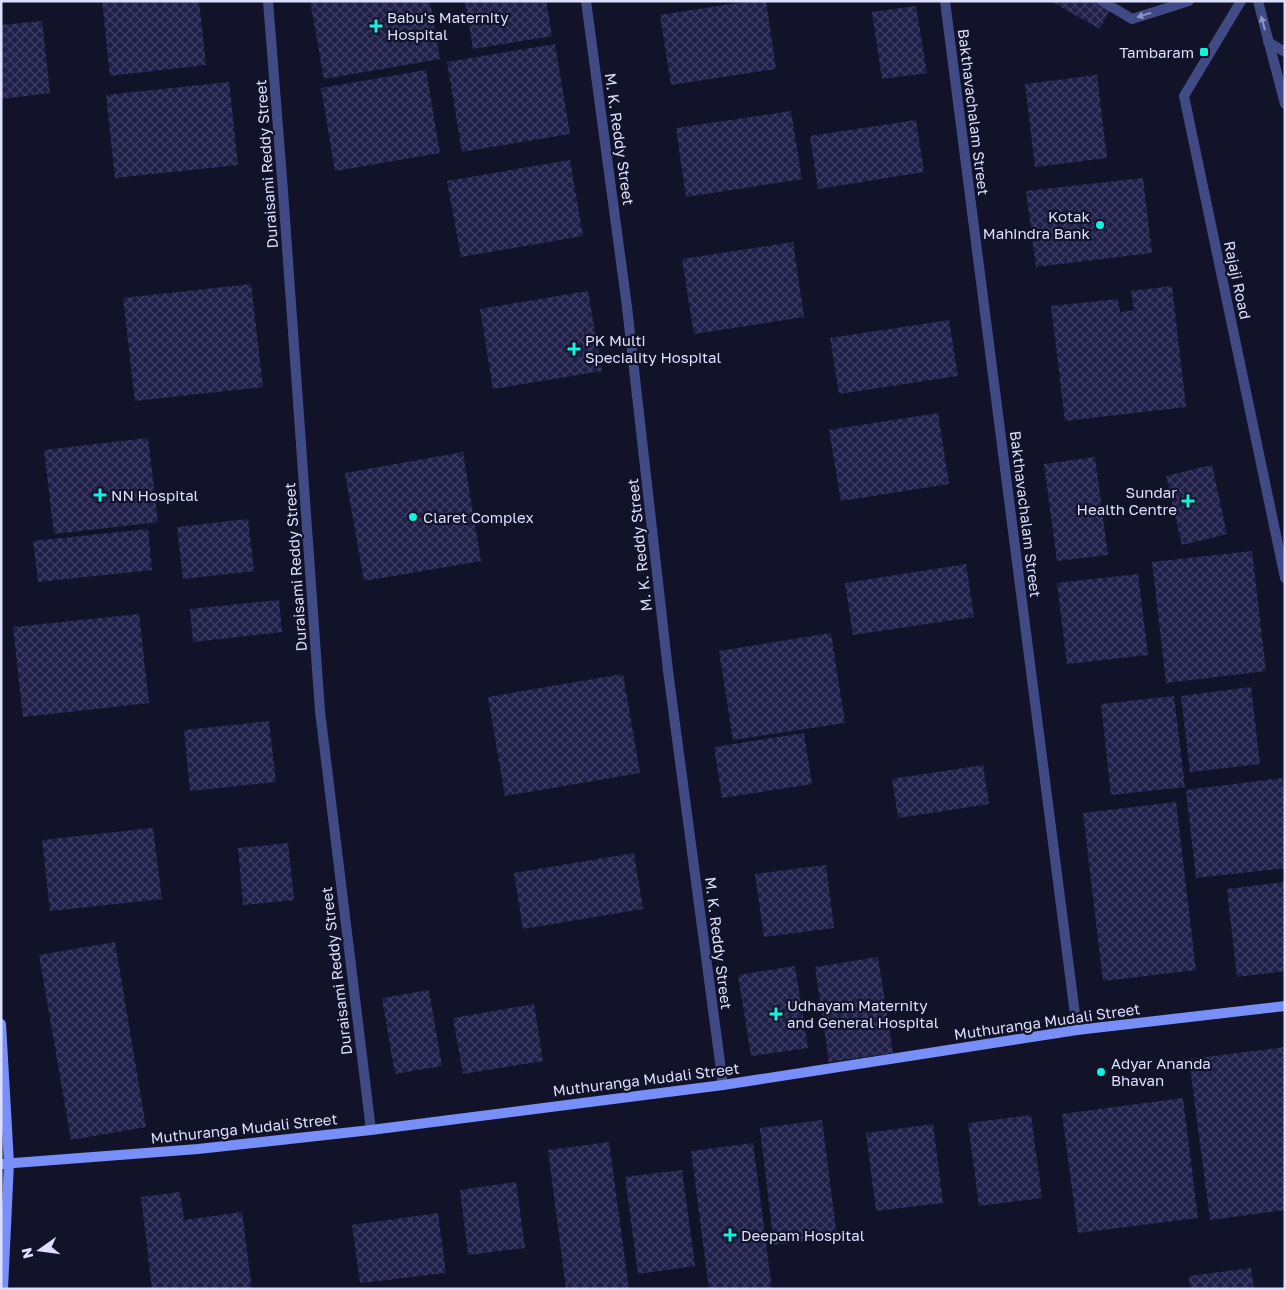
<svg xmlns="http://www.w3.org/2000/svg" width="1286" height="1290" viewBox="0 0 1286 1290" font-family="'Golos Text',sans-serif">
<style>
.building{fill:url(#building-cross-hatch)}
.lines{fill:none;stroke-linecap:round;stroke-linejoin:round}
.lane{stroke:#404b86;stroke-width:10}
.street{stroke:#404b86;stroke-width:10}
.secondary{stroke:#788ef8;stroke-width:10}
.oneway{fill:#8e95c2}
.poi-dot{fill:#12f3dd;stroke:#121329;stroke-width:2}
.labels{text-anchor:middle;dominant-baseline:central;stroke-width:4.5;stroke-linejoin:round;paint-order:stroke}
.poi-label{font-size:15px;fill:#dcdffd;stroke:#121329;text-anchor:start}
.street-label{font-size:15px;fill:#dcdffd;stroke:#121329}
</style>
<defs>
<pattern id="building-cross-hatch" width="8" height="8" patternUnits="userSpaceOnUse" patternTransform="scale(1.25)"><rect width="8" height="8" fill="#1f1f49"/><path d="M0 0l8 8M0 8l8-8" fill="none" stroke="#3f3f64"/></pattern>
</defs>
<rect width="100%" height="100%" fill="#121329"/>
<path class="building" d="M 102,1 L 199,1 L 206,65 L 110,76 Z
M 310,1 L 430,1 L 440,59 L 324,79 Z
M 465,1 L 546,1 L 552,36 L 473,49 Z
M 750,1 L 766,1 L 776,69 L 671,85 L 660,15 Z
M 1050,1 L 1114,1 L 1100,29 Z
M 916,6 L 927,73 L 882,79 L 872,12 Z
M 42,21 L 50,93 L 1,99 L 1,25 Z
M 555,44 L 570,134 L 462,152 L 447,62 Z
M 426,70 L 440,153 L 335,171 L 321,88 Z
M 1097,75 L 1107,158 L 1035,167 L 1025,84 Z
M 229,82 L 238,165 L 115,178 L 106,95 Z
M 791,111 L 802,179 L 686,197 L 676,128 Z
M 916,120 L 924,172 L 818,189 L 810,136 Z
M 570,160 L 583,236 L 461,257 L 447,181 Z
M 1143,178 L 1152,253 L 1036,267 L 1026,191 Z
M 793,242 L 804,317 L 694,334 L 682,259 Z
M 251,284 L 263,387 L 135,401 L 123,298 Z
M 1172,286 L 1186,407 L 1065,421 L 1051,306 L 1118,299 L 1120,312 L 1134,310 L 1131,291 Z
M 588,291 L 602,371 L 493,389 L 480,309 Z
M 949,320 L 958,376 L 839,394 L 830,338 Z
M 938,413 L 949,484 L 841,501 L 829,430 Z
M 148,438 L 158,522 L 54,534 L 44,450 Z
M 463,452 L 481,561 L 364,581 L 345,473 Z
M 1095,457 L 1108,555 L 1057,561 L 1044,464 Z
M 1212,465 L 1227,534 L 1182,545 L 1166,476 Z
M 248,519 L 254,571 L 183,579 L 177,527 Z
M 148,529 L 152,570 L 38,582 L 33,541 Z
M 1252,551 L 1266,671 L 1166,683 L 1152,562 Z
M 966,564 L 974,617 L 853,635 L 845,583 Z
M 1138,574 L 1148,655 L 1067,664 L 1057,583 Z
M 279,600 L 282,632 L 193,642 L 190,609 Z
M 139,614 L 149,703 L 23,717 L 13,627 Z
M 831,633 L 845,723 L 733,740 L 719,651 Z
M 623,674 L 640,773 L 505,796 L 488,697 Z
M 1251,687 L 1260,764 L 1190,772 L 1181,696 Z
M 1174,696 L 1185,787 L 1111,795 L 1101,704 Z
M 269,721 L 276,782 L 190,791 L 184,730 Z
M 804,733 L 812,784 L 722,798 L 714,747 Z
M 983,765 L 989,804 L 898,818 L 892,779 Z
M 1282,778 L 1285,803 L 1285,868 L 1196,878 L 1186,790 Z
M 1176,802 L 1196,970 L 1103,981 L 1083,813 Z
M 153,828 L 162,899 L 50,911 L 42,840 Z
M 288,843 L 294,900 L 243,905 L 238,848 Z
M 634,853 L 643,909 L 523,929 L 514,873 Z
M 826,865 L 834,928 L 764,937 L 755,874 Z
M 1285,882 L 1285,971 L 1237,977 L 1227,889 Z
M 115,942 L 146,1127 L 71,1140 L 39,955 Z
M 878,957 L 893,1053 L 829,1062 L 815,967 Z
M 795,966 L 808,1048 L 751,1056 L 738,975 Z
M 429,990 L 442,1066 L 395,1074 L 382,998 Z
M 534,1004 L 543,1061 L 463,1074 L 453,1018 Z
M 1285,1047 L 1285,1210 L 1210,1220 L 1189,1059 Z
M 1183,1098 L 1198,1218 L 1078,1233 L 1062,1114 Z
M 1031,1115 L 1042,1198 L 979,1206 L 968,1123 Z
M 822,1120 L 837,1237 L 774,1245 L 760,1128 Z
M 933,1124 L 943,1203 L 876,1211 L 866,1133 Z
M 609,1142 L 629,1289 L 566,1289 L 548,1150 Z
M 753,1143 L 772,1289 L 709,1289 L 691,1151 Z
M 682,1170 L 695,1266 L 638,1274 L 625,1177 Z
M 516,1182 L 525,1248 L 468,1255 L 460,1190 Z
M 180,1192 L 184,1220 L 242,1212 L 252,1289 L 152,1289 L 141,1197 Z
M 438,1213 L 446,1273 L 360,1283 L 352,1225 Z
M 1251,1268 L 1254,1289 L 1190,1289 L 1189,1276 Z"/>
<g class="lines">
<path class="lane" d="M 1102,1 L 1132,19 L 1189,1
M 1258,1 L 1285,104
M 1268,42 L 1285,52"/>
<path class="street" d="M 268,1 L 283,191 L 320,711 L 371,1130
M 586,1 L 627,307 L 668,671 L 723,1085
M 945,1 L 1077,1030
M 1241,1 L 1184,96 L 1285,578"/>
<path class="secondary" d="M 1,1024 L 9,1163 L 3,1289
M 1,1164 L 198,1149 L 371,1130 L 723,1085 L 1077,1030 L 1285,1006"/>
</g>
<defs><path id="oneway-solid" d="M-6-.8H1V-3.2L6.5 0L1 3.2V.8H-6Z" transform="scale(1.25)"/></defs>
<g class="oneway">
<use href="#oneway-solid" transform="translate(1144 15) rotate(163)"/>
<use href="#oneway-solid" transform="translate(1263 23) rotate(-105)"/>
</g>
<g class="poi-dot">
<path d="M373.5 18.5h5v5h5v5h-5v5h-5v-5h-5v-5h5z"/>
<rect x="1199" y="47" width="10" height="10" rx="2.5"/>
<circle cx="1100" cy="225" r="5"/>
<path d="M571.5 341.5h5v5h5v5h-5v5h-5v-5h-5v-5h5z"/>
<path d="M97.5 487.5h5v5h5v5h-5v5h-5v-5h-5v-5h5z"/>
<path d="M1185.5 493.5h5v5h5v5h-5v5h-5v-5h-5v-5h5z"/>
<circle cx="413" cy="517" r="5"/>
<path d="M773.5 1006.5h5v5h5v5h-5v5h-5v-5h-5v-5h5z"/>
<circle cx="1101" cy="1072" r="5"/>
<path d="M727.5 1227.5h5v5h5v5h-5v5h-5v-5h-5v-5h5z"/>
</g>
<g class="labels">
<g class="poi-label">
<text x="387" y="17">Babu's Maternity<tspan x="387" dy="17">Hospital</tspan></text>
<text x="1194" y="52" text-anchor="end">Tambaram</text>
<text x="1090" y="216" text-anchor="end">Kotak<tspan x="1090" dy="17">Mahindra Bank</tspan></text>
<text x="585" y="340">PK Multi<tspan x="585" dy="17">Speciality Hospital</tspan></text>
<text x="1177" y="492" text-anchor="end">Sundar<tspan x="1177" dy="17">Health Centre</tspan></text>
<text x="111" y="495">NN Hospital</text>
<text x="423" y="517">Claret Complex</text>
<text x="787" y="1005">Udhayam Maternity<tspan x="787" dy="17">and General Hospital</tspan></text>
<text x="1111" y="1063">Adyar Ananda<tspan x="1111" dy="17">Bhavan</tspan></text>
<text x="741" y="1235">Deepam Hospital</text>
</g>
<g class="street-label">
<text transform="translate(974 112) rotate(83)">Bakthavachalam Street</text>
<text transform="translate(620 139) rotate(82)">M. K. Reddy Street</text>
<text transform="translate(266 164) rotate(-94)">Duraisami Reddy Street</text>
<text transform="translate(1238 280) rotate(78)">Rajaji Road</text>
<text transform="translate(1026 514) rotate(83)">Bakthavachalam Street</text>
<text transform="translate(639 545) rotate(-96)">M. K. Reddy Street</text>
<text transform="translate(295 567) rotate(-94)">Duraisami Reddy Street</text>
<text transform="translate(719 943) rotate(83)">M. K. Reddy Street</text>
<text transform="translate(336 971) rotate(-97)">Duraisami Reddy Street</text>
<text transform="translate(1047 1021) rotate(-8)">Muthuranga Mudali Street</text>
<text transform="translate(646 1079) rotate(-7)">Muthuranga Mudali Street</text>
<text transform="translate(244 1128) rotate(-6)">Muthuranga Mudali Street</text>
</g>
</g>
<rect width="1286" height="1290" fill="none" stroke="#dcdffd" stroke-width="5"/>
<g transform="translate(40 1250) rotate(256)" stroke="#121329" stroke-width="4" paint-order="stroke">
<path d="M0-4L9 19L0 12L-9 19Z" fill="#dcdffd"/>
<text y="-8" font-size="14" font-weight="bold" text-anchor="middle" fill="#dcdffd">N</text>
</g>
</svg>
